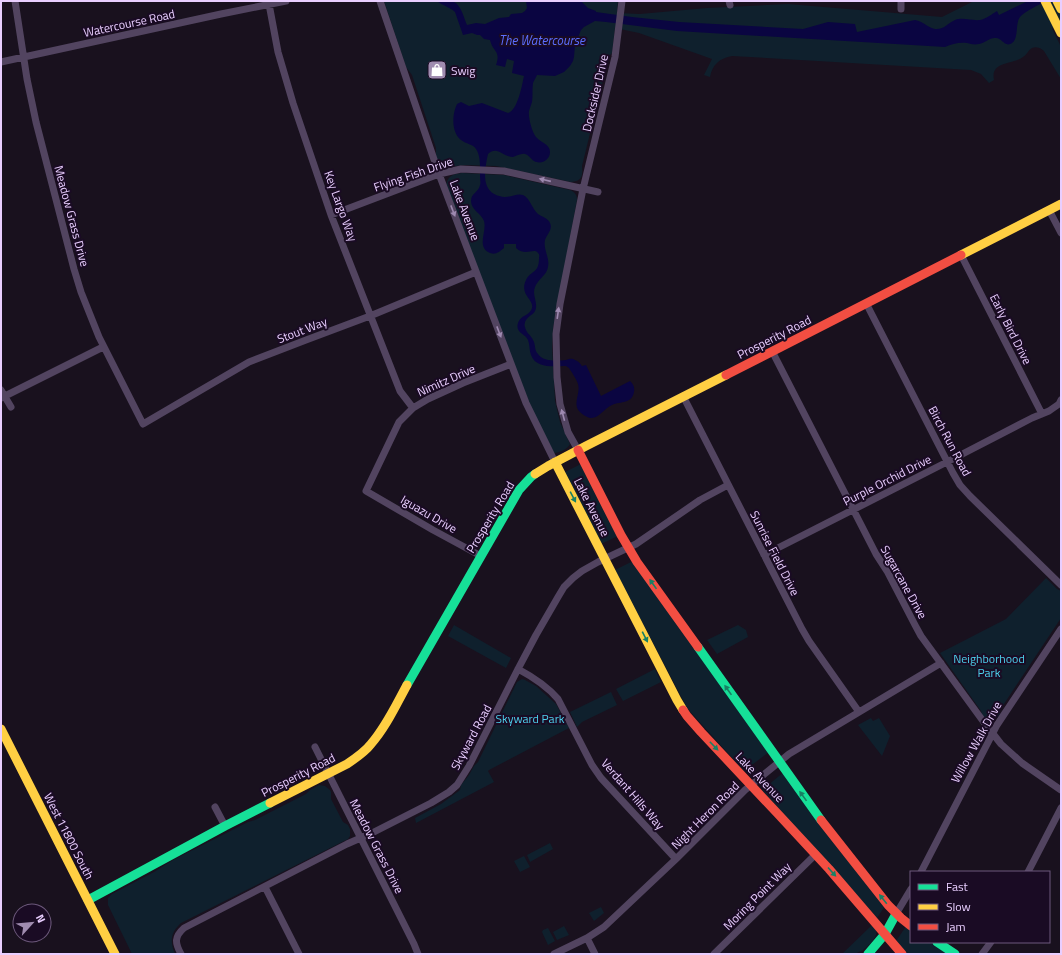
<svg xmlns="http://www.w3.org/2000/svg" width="1062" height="955" viewBox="0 0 1062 955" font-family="'Titillium Web',sans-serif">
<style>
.green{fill:#0f202d}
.water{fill:#0a0541}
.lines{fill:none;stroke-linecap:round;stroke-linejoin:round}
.street{stroke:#524460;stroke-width:7}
.fast{stroke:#16e098;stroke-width:9}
.slow{stroke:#ffcf43;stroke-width:9}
.jam{stroke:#f24e42;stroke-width:9}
.oneway{fill:#9e89b0}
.oneway2{fill:#188064}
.labels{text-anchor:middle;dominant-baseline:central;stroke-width:4;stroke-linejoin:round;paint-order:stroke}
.street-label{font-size:12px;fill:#e9ceff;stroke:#1a0b24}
.poi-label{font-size:12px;fill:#e9ceff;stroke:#1a0b24;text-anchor:start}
.park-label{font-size:12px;fill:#4dd0ec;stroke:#1a0b24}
.water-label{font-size:13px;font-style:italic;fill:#5c6eff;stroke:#1a0b24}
</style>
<rect width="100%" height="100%" fill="#19111e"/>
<path class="green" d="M 384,1 L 618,1 L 617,13 L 640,14 L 707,8 L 788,4 L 942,17 L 974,1 L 1061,1 L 1061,23 L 1052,28 L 1061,47 L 1061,79 L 1044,51 C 1041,48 1036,46 1032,48 C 1028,50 1027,55 1023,57 C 1013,65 990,61 994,80 L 989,83 L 981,74 L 971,70 L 732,56 C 720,58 712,65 710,77 L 704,75 L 712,59 L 639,33 L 615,28 L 612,53 L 609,56 L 582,166 C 583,176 582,181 571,182 L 496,166 L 466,165 L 445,167 L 438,162 L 436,156 L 436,148 L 412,75 L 406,67 Z
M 462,173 L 504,175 L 570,190 C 575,192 577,195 577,200 L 553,328 L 552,347 L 555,401 L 560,422 L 570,444 C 568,449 559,453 554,453 L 530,405 L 446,185 C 448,175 454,174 462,173 Z
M 581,464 L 618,536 L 601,544 L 565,472 Z
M 633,561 L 769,752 L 744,771 L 687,708 L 615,570 Z
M 1046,578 L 1057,589 L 1061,591 L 1061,618 L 1000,710 L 1000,714 C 993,723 983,722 981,711 L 940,653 L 1006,619 Z
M 454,625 L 511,658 L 506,668 L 448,636 Z
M 738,625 L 746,630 L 748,637 L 717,654 L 707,640 Z
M 655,669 L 661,682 L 623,701 L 616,689 Z
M 522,679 L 525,680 L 536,686 L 556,704 L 569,728 L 489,770 L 488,771 L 494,782 L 416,823 L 415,818 L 441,804 L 456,793 L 460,790 L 461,785 L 469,775 L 474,766 L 478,762 L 517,682 Z
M 611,692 L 617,705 L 582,722 L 577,727 L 570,712 Z
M 871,718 L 873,721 L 879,718 L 890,736 L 882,756 L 858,725 Z
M 784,772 L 885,906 L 877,918 L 762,790 Z
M 319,785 L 325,786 L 330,790 L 331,792 L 331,799 L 343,822 L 348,825 L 350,829 L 350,836 L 348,839 L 181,923 C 170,933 170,942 175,954 L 132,954 L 108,905 L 108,898 L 112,894 L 154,872 L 173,860 L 248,822 L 255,820 L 306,794 L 310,790 Z
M 550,843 L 553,849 L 530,862 L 527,855 Z
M 524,856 L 530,867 L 520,872 L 514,861 Z
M 601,907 L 604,913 L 594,921 L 589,913 Z
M 873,924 C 873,924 876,929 876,930 C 878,937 870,945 864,949 C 862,951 859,951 856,954 L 842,954 Z
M 907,925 L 911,928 L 911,942 L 933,942 L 952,954 L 907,954 L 896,941 Z
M 564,926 L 569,935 L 557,940 L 553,932 Z
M 548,928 L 555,941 L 548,945 L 542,932 L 543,930 Z"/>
<path class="water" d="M 437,1 C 442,1 450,0 454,2 C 461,5 464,18 467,25 L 476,23 L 485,24 L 499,18 L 509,17 L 511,14 L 522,13 L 525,11 L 527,8 L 526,1 L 581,1 L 588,8 L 596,11 L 596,12 L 632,17 L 679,22 L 803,29 L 828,22 L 855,24 L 857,32 L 915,20 C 923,21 928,28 935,29 C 944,30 948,23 955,20 C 963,17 972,21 980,20 C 986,19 992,14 997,11 L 999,15 L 1028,1 L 1047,1 C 1040,4 1024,12 1020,17 C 1015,23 1019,39 1012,43 C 1005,48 1002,38 996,38 C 990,37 985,43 979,44 C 974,45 971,44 967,43 C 959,42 952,44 945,47 L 677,31 L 606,22 L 595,21 L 584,27 L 581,30 L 575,45 L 574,57 L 573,61 L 570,66 L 564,72 L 555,76 L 537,75 C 536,78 534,80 533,83 C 532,89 533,96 532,102 C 531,105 530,108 529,111 C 528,117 532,132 536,137 C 541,143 550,144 550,152 C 550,160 541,165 534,161 C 531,159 529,155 525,154 C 521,153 517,156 513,157 C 503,157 497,145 488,154 C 484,172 480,195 505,197 C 511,197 517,193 523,195 C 530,198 532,209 538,214 C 542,217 548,218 550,223 C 553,229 547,234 545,240 C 543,249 550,258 548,267 C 547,275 538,279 535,287 C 532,295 537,300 536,308 C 535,315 528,315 525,322 C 525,323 524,326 525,327 C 526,333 531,335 533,340 C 536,345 534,350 538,354 C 543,362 558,361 566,360 C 570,359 571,358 575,360 C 578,361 580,363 582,366 L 586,365 L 601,396 L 630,381 C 633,384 635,387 634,392 C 632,404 621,401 612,405 C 601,410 596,426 581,413 C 571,405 581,394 578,384 C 577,380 571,371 569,368 L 566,366 C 554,366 536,369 531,355 C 529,350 530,345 528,340 C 525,333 515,333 518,323 C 520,315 530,316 532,308 C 534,299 519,295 526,280 C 531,270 539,274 539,258 C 539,256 540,255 538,253 C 534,247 526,257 516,248 L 516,244 L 504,244 L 504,248 C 499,252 495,256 488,252 C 477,245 487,231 484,221 C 481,213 471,210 471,201 C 471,193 479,192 480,185 C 481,183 480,179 480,176 C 480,169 481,156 476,149 C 473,144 466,144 461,140 C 451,132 452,114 457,104 L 461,102 L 469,106 L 482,103 L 508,113 C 518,110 522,85 524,76 L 512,73 L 514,61 L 507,59 L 505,67 L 496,65 C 501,50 493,53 490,40 L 484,39 L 480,35 L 477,35 L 472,33 L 463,35 L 455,12 C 450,7 443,6 437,1 Z"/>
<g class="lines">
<path class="street" d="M 15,1 L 27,79 L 36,122 L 74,269 L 81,292 L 99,337 L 143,424 L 249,362 L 306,340 L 370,316 L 476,272
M 380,1 L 439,174 L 526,403 L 555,462
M 729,1 L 730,5
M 269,4 L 278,52 L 293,103 L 331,215 L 400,391 L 413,408
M 901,9 L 901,1
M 1,62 L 221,14 L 286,1
M 1049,210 L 1061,233
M 331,215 L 439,174 L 461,169 L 504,171 L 598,192
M 961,255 L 1042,414
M 866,303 L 953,473 L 960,485 L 970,496 L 1061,585
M 772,351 L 876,554 L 887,571 L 915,625 L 921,636 L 983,721 L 1001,744 L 1022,763 L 1061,790
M 1,390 L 11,407
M 683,396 L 802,629 L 809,641 L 859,712
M 1,398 L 103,347
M 578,450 L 568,432 L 560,404 L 557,377 L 556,334 L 560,304 L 583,189 L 615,57 L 622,1
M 764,555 L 947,462 L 1032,418 L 1049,411 L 1059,404 L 1061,400
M 481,556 L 433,530 L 366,491 L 399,422 L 413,408 L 428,399 L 463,383 L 511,364
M 518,669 C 533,677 547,686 558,699 L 592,765 L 601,778 L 676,859
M 315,747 L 414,944 L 418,954
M 215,807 L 225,826
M 921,872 L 997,725 L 1061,629
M 1028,872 L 1061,808
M 265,887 L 299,954
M 896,914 L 911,889
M 587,938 L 595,954
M 181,954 C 175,943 174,937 184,928 L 347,844 L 372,833 L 431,803 L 449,792 L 457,785 L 469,766 L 518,669 L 536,635 L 558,597 L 564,587 L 573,578 L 582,571 L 598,562 L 636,544 L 700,500 L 728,485
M 554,954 L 587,938 L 604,927 L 676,859 L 745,790 L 789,754 L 941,663
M 714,954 L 816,854
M 982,954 L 991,942"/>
<path class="fast" d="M 698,647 L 821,820
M 407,685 L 519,490 L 531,477 L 535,474
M 88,900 L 225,826 L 270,803
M 937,942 L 955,954
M 868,954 L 885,934 L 896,914"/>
<path class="slow" d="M 1045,1 L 1061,33
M 1057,1 L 1061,9
M 961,255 L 1061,204
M 555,462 L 677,700 L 683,710
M 535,474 L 548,466 L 586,446 L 726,375
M 1,729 L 115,954
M 270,803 L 347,764 C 356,758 365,752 371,744 C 386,727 396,705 407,685"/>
<path class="jam" d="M 726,375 L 961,255
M 578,450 L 621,535 L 637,562 L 698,647
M 683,710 L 687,716 L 701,732 L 778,814 L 829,869 L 902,954
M 821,820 L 888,905 L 901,918 L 911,926"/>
</g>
<defs><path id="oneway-solid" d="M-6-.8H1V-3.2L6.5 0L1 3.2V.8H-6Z"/></defs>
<g class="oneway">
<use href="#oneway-solid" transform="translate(545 180) rotate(-167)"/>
<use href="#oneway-solid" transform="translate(453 211) rotate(69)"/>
<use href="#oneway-solid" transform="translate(558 313) rotate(-82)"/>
<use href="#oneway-solid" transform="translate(499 332) rotate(69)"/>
<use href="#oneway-solid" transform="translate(563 415) rotate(-105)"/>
</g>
<g class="oneway2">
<use href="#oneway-solid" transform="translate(573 497) rotate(62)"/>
<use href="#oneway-solid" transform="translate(653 584) rotate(-125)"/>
<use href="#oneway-solid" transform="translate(645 637) rotate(63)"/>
<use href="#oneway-solid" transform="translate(728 690) rotate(-125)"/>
<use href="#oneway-solid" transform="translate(714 746) rotate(46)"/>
<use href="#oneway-solid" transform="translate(803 796) rotate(-126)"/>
<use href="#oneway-solid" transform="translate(832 872) rotate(48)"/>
<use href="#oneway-solid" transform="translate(883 899) rotate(-129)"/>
</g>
<defs>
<g id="shop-square" transform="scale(1)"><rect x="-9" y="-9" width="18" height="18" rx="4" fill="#a08cb0" stroke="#1a0b24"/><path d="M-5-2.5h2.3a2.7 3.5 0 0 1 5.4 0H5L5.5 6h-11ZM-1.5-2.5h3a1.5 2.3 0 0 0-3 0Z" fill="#fff"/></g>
</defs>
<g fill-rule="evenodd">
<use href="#shop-square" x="437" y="70"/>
</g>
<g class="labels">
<g class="street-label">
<text transform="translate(129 23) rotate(-12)">Watercourse Road</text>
<text transform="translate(595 93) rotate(-77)">Docksider Drive</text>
<text transform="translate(413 174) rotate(-19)">Flying Fish Drive</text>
<text transform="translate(341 206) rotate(70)">Key Largo Way</text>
<text transform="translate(465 210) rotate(69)">Lake Avenue</text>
<text transform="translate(72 216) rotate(75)">Meadow Grass Drive</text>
<text transform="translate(1011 329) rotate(63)">Early Bird Drive</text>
<text transform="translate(302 330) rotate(-21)">Stout Way</text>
<text transform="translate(774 337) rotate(-27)">Prosperity Road</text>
<text transform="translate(446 380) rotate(-24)">Nimitz Drive</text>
<text transform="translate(950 441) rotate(62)">Birch Run Road</text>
<text transform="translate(887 480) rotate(-27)">Purple Orchid Drive</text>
<text transform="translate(592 507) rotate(63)">Lake Avenue</text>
<text transform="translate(429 514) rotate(30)">Iguazu Drive</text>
<text transform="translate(490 517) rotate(-59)">Prosperity Road</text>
<text transform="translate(775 553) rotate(63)">Sunrise Field Drive</text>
<text transform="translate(904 582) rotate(61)">Sugarcane Drive</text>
<text transform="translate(471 737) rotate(-62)">Skyward Road</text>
<text transform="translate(976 742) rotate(-61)">Willow Walk Drive</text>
<text transform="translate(298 775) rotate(-27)">Prosperity Road</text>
<text transform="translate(760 777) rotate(46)">Lake Avenue</text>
<text transform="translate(633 794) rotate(49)">Verdant Hills Way</text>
<text transform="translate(705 815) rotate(-45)">Night Heron Road</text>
<text transform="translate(69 836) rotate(63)">West 11800 South</text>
<text transform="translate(377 846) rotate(63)">Meadow Grass Drive</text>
<text transform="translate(757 896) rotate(-45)">Moring Point Way</text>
</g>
<g class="poi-label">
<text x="451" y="70">Swig</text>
</g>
<g class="park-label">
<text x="989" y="658">Neighborhood<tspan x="989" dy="14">Park</tspan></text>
<text x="530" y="718">Skyward Park</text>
</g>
<g class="water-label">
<text x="542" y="40">The Watercourse</text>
</g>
</g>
<rect width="1062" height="955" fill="none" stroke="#e9ceff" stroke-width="4"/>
<rect x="910" y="871" width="140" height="72" fill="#1a0b24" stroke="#6d597c"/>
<rect x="918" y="884" width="20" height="6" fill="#16e098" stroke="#6d597c"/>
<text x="946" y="891" font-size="12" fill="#e9ceff">Fast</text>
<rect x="918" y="904" width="20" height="6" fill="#ffcf43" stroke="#6d597c"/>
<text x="946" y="911" font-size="12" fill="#e9ceff">Slow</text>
<rect x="918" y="924" width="20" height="6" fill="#f24e42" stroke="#6d597c"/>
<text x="946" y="931" font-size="12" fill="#e9ceff">Jam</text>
<g transform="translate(32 923) rotate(63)"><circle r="19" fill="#1a0b24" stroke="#6d597c"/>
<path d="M0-3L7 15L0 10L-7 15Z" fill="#a08cb0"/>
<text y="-6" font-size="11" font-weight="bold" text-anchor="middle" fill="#e9ceff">N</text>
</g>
</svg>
